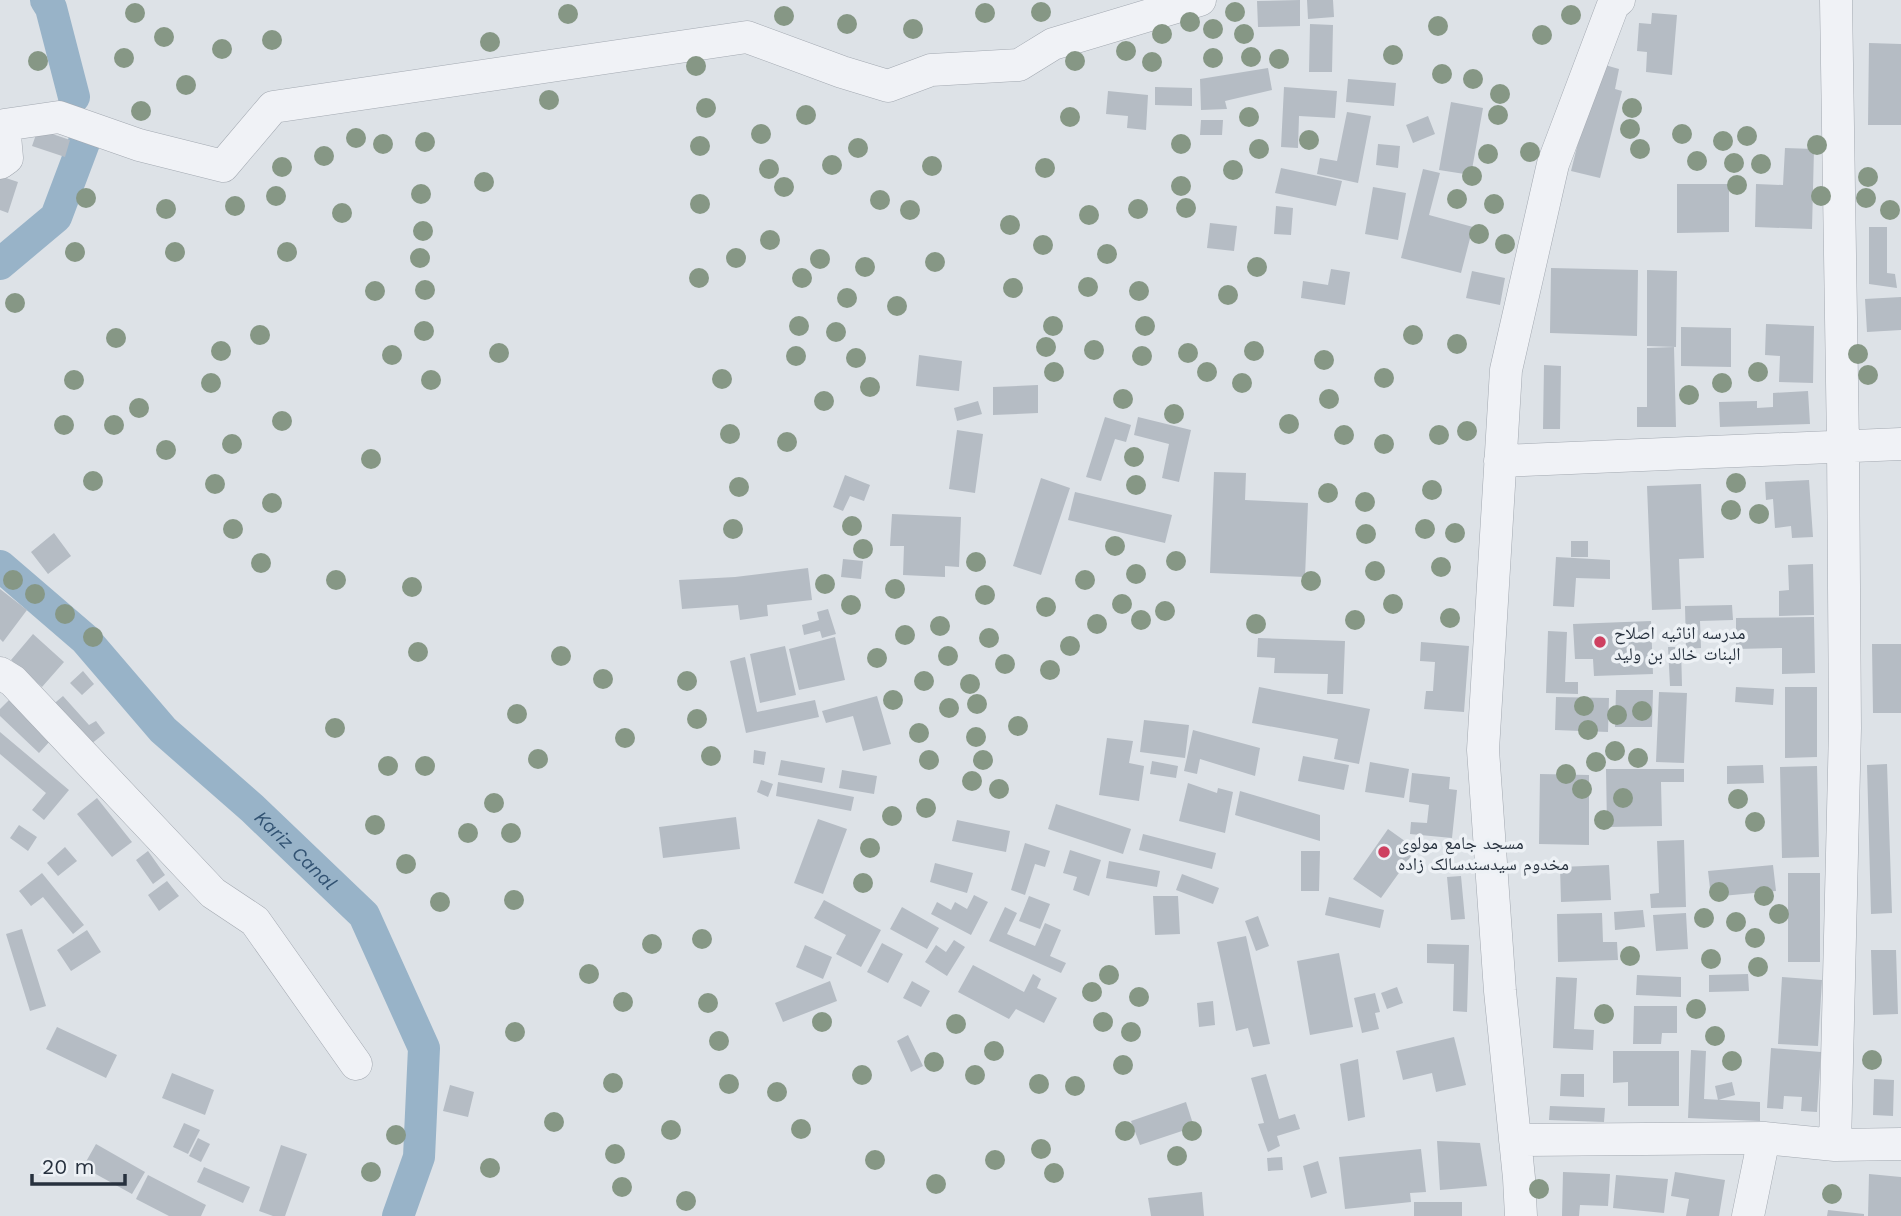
<svg xmlns="http://www.w3.org/2000/svg" width="1901" height="1216" viewBox="0 0 1901 1216" font-family="'Work Sans','Noto Naskh Arabic',sans-serif">
<style>
.lines{fill:none;stroke-linecap:round;stroke-linejoin:round}
.canal{stroke:#98b3c8;stroke-width:32}
.building{fill:#b5bcc4}
.minor-casing{stroke:#a3a9b1;stroke-width:33}
.minor{stroke:#f0f2f6;stroke-width:32}
.tree{fill:#869785}
.poi-dot{fill:#ce4060;stroke:#edf1f5;stroke-width:2.5}
.labels{text-anchor:middle;dominant-baseline:central;stroke-width:7;stroke-linejoin:round;paint-order:stroke}
.poi-label{font-size:18px;fill:#27313e;stroke:#edf1f5;text-anchor:start}
.water-label{font-size:19px;font-style:italic;fill:#315272;stroke:#edf1f5}
</style>
<rect width="100%" height="100%" fill="#dde2e7"/>
<g class="lines">
<g class="canal">
<path d="M 46,0 L 51,8 L 74,97"/>
<path d="M 0,264 L 56,217 L 85,140"/>
<path id="s1" d="M 0,566 L 85,639 L 163,730 L 252,808 L 364,915 L 424,1048 L 419,1157 L 398,1216"/>
</g>
</g>
<path class="building" d="M 1300,0 L 1300,26 L 1258,27 L 1257,1 Z
M 1307,0 L 1333,0 L 1334,17 L 1308,19 Z
M 1652,13 L 1677,15 L 1672,75 L 1646,72 L 1647,52 L 1637,51 L 1639,23 L 1651,24 Z
M 1310,24 L 1333,25 L 1332,72 L 1309,72 Z
M 1869,43 L 1901,44 L 1901,125 L 1868,125 Z
M 1598,63 L 1619,69 L 1615,89 L 1622,91 L 1600,178 L 1571,171 Z
M 1268,68 L 1272,90 L 1225,101 L 1227,109 L 1201,110 L 1200,79 Z
M 1348,79 L 1396,83 L 1394,106 L 1346,102 Z
M 1155,87 L 1192,88 L 1192,106 L 1155,105 Z
M 1284,87 L 1337,91 L 1335,118 L 1299,116 L 1298,148 L 1281,147 Z
M 1108,91 L 1148,95 L 1146,130 L 1127,128 L 1128,116 L 1106,114 Z
M 1451,102 L 1483,108 L 1471,175 L 1439,170 Z
M 1347,112 L 1371,116 L 1358,183 L 1317,174 L 1320,158 L 1337,161 Z
M 1428,116 L 1435,134 L 1413,143 L 1406,125 Z
M 1201,120 L 1223,120 L 1222,135 L 1200,135 Z
M 38,129 L 70,140 L 65,157 L 32,146 Z
M 1378,144 L 1400,146 L 1398,168 L 1376,165 Z
M 1785,148 L 1814,149 L 1812,229 L 1755,227 L 1756,184 L 1783,185 Z
M 1281,168 L 1342,181 L 1336,206 L 1275,193 Z
M 1423,169 L 1440,173 L 1429,215 L 1473,227 L 1461,273 L 1401,258 Z
M 0,176 L 18,182 L 8,213 L 0,210 Z
M 1677,184 L 1729,184 L 1729,232 L 1677,233 Z
M 1373,187 L 1406,193 L 1398,240 L 1365,234 Z
M 1276,206 L 1293,208 L 1291,235 L 1274,234 Z
M 1210,223 L 1237,226 L 1234,251 L 1207,248 Z
M 1869,227 L 1887,227 L 1887,273 L 1895,274 L 1897,288 L 1869,284 Z
M 1551,268 L 1638,270 L 1637,336 L 1550,333 Z
M 1331,269 L 1350,272 L 1345,305 L 1301,298 L 1303,281 L 1328,285 Z
M 1647,270 L 1677,271 L 1676,347 L 1647,346 Z
M 1472,271 L 1505,278 L 1500,305 L 1466,298 Z
M 1901,297 L 1901,330 L 1867,332 L 1865,299 Z
M 1766,324 L 1814,326 L 1813,383 L 1779,382 L 1780,356 L 1765,355 Z
M 1681,327 L 1731,328 L 1731,367 L 1681,366 Z
M 1674,347 L 1676,427 L 1637,427 L 1637,407 L 1647,407 L 1647,348 Z
M 919,355 L 962,361 L 959,391 L 916,386 Z
M 1544,365 L 1561,366 L 1560,429 L 1543,429 Z
M 1038,385 L 1038,413 L 993,415 L 993,387 Z
M 1808,391 L 1810,424 L 1720,427 L 1719,402 L 1757,401 L 1757,408 L 1773,407 L 1773,393 Z
M 978,401 L 982,414 L 957,421 L 954,408 Z
M 1105,417 L 1131,425 L 1126,442 L 1115,439 L 1101,481 L 1086,477 Z
M 1138,417 L 1191,430 L 1179,482 L 1162,478 L 1169,444 L 1134,435 Z
M 957,430 L 983,434 L 975,493 L 949,489 Z
M 1214,472 L 1246,473 L 1245,500 L 1308,503 L 1305,577 L 1210,573 Z
M 845,475 L 870,485 L 864,501 L 850,496 L 843,511 L 833,507 Z
M 1041,478 L 1070,488 L 1041,575 L 1013,566 Z
M 1809,480 L 1813,537 L 1792,538 L 1791,526 L 1775,528 L 1773,499 L 1766,500 L 1765,482 Z
M 1701,484 L 1704,558 L 1679,559 L 1681,609 L 1652,610 L 1647,486 Z
M 1075,492 L 1172,515 L 1165,543 L 1068,520 Z
M 892,514 L 961,517 L 959,567 L 945,566 L 945,577 L 903,575 L 904,546 L 890,546 Z
M 54,533 L 71,556 L 48,574 L 31,552 Z
M 1571,541 L 1588,541 L 1588,557 L 1571,557 Z
M 1556,557 L 1610,560 L 1610,579 L 1576,578 L 1574,607 L 1553,606 Z
M 843,559 L 863,561 L 861,579 L 841,577 Z
M 1813,564 L 1814,615 L 1779,616 L 1779,591 L 1789,590 L 1788,565 Z
M 808,568 L 812,600 L 767,605 L 768,616 L 740,620 L 738,605 L 682,609 L 679,580 L 735,577 Z
M 0,589 L 27,610 L 3,642 L 0,639 Z
M 1732,605 L 1733,620 L 1700,621 L 1701,648 L 1686,649 L 1685,606 Z
M 828,609 L 836,634 L 822,638 L 820,631 L 804,635 L 802,625 L 819,620 L 817,612 Z
M 1814,617 L 1815,673 L 1782,674 L 1782,648 L 1736,649 L 1736,618 Z
M 1651,621 L 1653,674 L 1594,676 L 1593,659 L 1575,659 L 1573,624 Z
M 1548,631 L 1567,632 L 1565,682 L 1578,682 L 1578,694 L 1546,693 Z
M 33,634 L 64,662 L 42,687 L 11,660 Z
M 835,637 L 845,680 L 799,690 L 789,649 Z
M 1258,638 L 1345,641 L 1343,694 L 1327,694 L 1328,674 L 1274,673 L 1275,658 L 1257,657 Z
M 1421,642 L 1469,646 L 1464,712 L 1424,709 L 1426,691 L 1433,691 L 1435,662 L 1420,661 Z
M 1872,644 L 1901,644 L 1901,713 L 1873,713 Z
M 785,646 L 796,695 L 760,703 L 750,654 Z
M 1668,647 L 1681,647 L 1682,686 L 1670,686 Z
M 745,657 L 757,712 L 815,700 L 819,717 L 746,733 L 730,661 Z
M 83,671 L 94,684 L 82,695 L 70,683 Z
M 1259,687 L 1370,709 L 1359,764 L 1334,759 L 1338,739 L 1252,723 Z
M 1736,687 L 1774,689 L 1773,705 L 1735,702 Z
M 1785,687 L 1817,687 L 1817,757 L 1785,758 Z
M 1616,690 L 1653,690 L 1652,727 L 1615,727 Z
M 1659,692 L 1687,693 L 1684,763 L 1656,762 Z
M 63,696 L 89,725 L 96,721 L 105,733 L 86,748 L 50,707 Z
M 877,696 L 891,744 L 863,751 L 853,716 L 826,723 L 822,711 Z
M 1556,697 L 1609,698 L 1608,732 L 1555,730 Z
M 9,700 L 51,740 L 39,753 L 0,716 L 0,709 Z
M 1144,720 L 1189,725 L 1185,758 L 1140,752 Z
M 1193,730 L 1260,748 L 1255,776 L 1200,759 L 1197,774 L 1184,771 Z
M 0,732 L 69,790 L 44,820 L 32,810 L 46,793 L 0,754 Z
M 1107,738 L 1133,741 L 1129,763 L 1144,766 L 1139,801 L 1099,795 Z
M 754,750 L 766,752 L 764,765 L 753,763 Z
M 1303,756 L 1349,765 L 1344,790 L 1298,781 Z
M 781,760 L 825,768 L 822,783 L 778,775 Z
M 1152,761 L 1178,766 L 1176,778 L 1150,774 Z
M 1370,762 L 1409,769 L 1404,798 L 1365,792 Z
M 1887,764 L 1892,913 L 1871,914 L 1867,765 Z
M 1763,765 L 1764,783 L 1727,784 L 1727,766 Z
M 1817,766 L 1819,857 L 1782,858 L 1780,767 Z
M 1606,769 L 1684,769 L 1684,782 L 1661,782 L 1662,826 L 1607,827 Z
M 842,770 L 877,776 L 874,794 L 839,788 Z
M 1412,773 L 1450,777 L 1449,789 L 1457,790 L 1452,838 L 1410,834 L 1411,822 L 1427,823 L 1429,805 L 1409,802 Z
M 1540,774 L 1589,775 L 1589,845 L 1539,844 Z
M 761,780 L 773,784 L 768,797 L 757,792 Z
M 778,782 L 854,797 L 851,811 L 776,796 Z
M 1188,783 L 1217,793 L 1218,788 L 1233,792 L 1225,833 L 1179,821 Z
M 1240,791 L 1320,815 L 1320,841 L 1235,815 Z
M 97,798 L 132,842 L 112,857 L 77,814 Z
M 1056,804 L 1131,829 L 1123,854 L 1048,829 Z
M 736,817 L 740,849 L 663,858 L 659,827 Z
M 818,819 L 847,829 L 823,894 L 794,883 Z
M 957,820 L 1010,831 L 1006,852 L 952,841 Z
M 19,825 L 37,837 L 28,851 L 10,838 Z
M 1388,829 L 1416,849 L 1381,898 L 1353,879 Z
M 1143,834 L 1216,853 L 1212,869 L 1139,850 Z
M 1684,840 L 1686,907 L 1651,908 L 1650,894 L 1659,893 L 1657,841 Z
M 1025,843 L 1050,851 L 1045,867 L 1035,864 L 1025,895 L 1011,890 Z
M 65,847 L 77,861 L 58,876 L 47,863 Z
M 1070,850 L 1101,860 L 1089,896 L 1073,890 L 1077,877 L 1063,873 Z
M 148,851 L 165,875 L 153,884 L 136,860 Z
M 1301,851 L 1320,851 L 1319,891 L 1301,891 Z
M 1109,861 L 1160,871 L 1157,887 L 1106,878 Z
M 935,863 L 973,873 L 967,893 L 930,882 Z
M 1609,865 L 1611,900 L 1561,902 L 1560,867 Z
M 1773,865 L 1776,891 L 1711,897 L 1708,871 Z
M 42,873 L 84,925 L 73,934 L 43,897 L 31,906 L 19,891 Z
M 1788,873 L 1820,873 L 1820,962 L 1788,962 Z
M 1182,874 L 1219,888 L 1213,904 L 1176,890 Z
M 1461,876 L 1465,919 L 1451,920 L 1447,877 Z
M 167,881 L 179,896 L 159,911 L 148,895 Z
M 974,895 L 988,902 L 971,935 L 931,914 L 937,902 L 951,910 L 955,902 L 967,909 Z
M 1029,896 L 1050,904 L 1040,929 L 1019,921 Z
M 1153,896 L 1178,896 L 1180,934 L 1155,935 Z
M 1329,897 L 1384,910 L 1380,928 L 1325,915 Z
M 824,900 L 881,930 L 861,967 L 836,954 L 846,935 L 814,918 Z
M 902,907 L 939,928 L 927,949 L 890,929 Z
M 1005,907 L 1017,913 L 1007,934 L 1035,946 L 1045,923 L 1061,930 L 1050,956 L 1066,963 L 1061,973 L 989,941 Z
M 1643,910 L 1645,927 L 1615,930 L 1614,912 Z
M 1602,913 L 1603,942 L 1617,942 L 1618,960 L 1558,962 L 1557,914 Z
M 1686,913 L 1688,949 L 1656,951 L 1653,915 Z
M 1258,916 L 1269,946 L 1256,951 L 1245,921 Z
M 22,929 L 46,1006 L 30,1011 L 6,934 Z
M 87,930 L 101,952 L 71,971 L 57,950 Z
M 1246,936 L 1270,1044 L 1253,1047 L 1248,1028 L 1236,1031 L 1217,942 Z
M 954,940 L 965,947 L 947,976 L 925,962 L 936,945 L 946,952 Z
M 882,943 L 903,954 L 888,983 L 867,972 Z
M 1427,944 L 1469,945 L 1467,1012 L 1453,1011 L 1454,964 L 1427,963 Z
M 805,945 L 832,957 L 823,979 L 796,967 Z
M 1871,950 L 1896,950 L 1898,1014 L 1873,1015 Z
M 1339,953 L 1353,1027 L 1310,1035 L 1297,961 Z
M 973,965 L 1024,992 L 1033,974 L 1041,979 L 1037,988 L 1057,998 L 1044,1023 L 1016,1009 L 1009,1019 L 958,992 Z
M 1748,974 L 1749,991 L 1709,992 L 1709,975 Z
M 1637,975 L 1681,977 L 1681,997 L 1636,995 Z
M 1556,977 L 1577,978 L 1574,1029 L 1594,1030 L 1593,1050 L 1553,1048 Z
M 1782,977 L 1822,980 L 1818,1046 L 1778,1044 Z
M 830,981 L 837,1001 L 783,1022 L 775,1003 Z
M 912,981 L 930,991 L 921,1007 L 903,998 Z
M 1397,987 L 1403,1003 L 1387,1009 L 1381,993 Z
M 1375,993 L 1380,1012 L 1375,1013 L 1379,1029 L 1362,1033 L 1354,998 Z
M 1213,1001 L 1215,1025 L 1199,1027 L 1197,1003 Z
M 1634,1006 L 1677,1006 L 1677,1033 L 1662,1033 L 1661,1044 L 1633,1044 Z
M 57,1027 L 117,1055 L 106,1078 L 46,1049 Z
M 908,1035 L 923,1066 L 911,1072 L 897,1041 Z
M 1454,1037 L 1466,1085 L 1436,1092 L 1432,1073 L 1403,1080 L 1396,1051 Z
M 1771,1048 L 1821,1052 L 1817,1112 L 1801,1111 L 1802,1097 L 1784,1096 L 1783,1109 L 1767,1108 Z
M 1691,1050 L 1706,1051 L 1704,1099 L 1760,1102 L 1760,1121 L 1688,1118 Z
M 1613,1051 L 1679,1051 L 1679,1106 L 1628,1106 L 1628,1082 L 1613,1083 Z
M 1358,1059 L 1365,1117 L 1348,1121 L 1340,1064 Z
M 172,1073 L 214,1090 L 205,1115 L 162,1098 Z
M 1266,1074 L 1279,1119 L 1295,1114 L 1300,1129 L 1277,1136 L 1280,1146 L 1268,1152 L 1258,1124 L 1264,1123 L 1251,1078 Z
M 1561,1074 L 1584,1074 L 1584,1097 L 1560,1096 Z
M 1874,1079 L 1894,1080 L 1893,1116 L 1873,1115 Z
M 1732,1082 L 1735,1095 L 1718,1100 L 1715,1086 Z
M 450,1085 L 474,1092 L 468,1117 L 443,1111 Z
M 1186,1102 L 1194,1127 L 1140,1145 L 1131,1121 Z
M 1550,1106 L 1605,1108 L 1604,1122 L 1549,1120 Z
M 184,1123 L 200,1130 L 188,1154 L 173,1147 Z
M 198,1138 L 210,1144 L 201,1162 L 189,1156 Z
M 1437,1141 L 1480,1143 L 1487,1186 L 1440,1190 Z
M 96,1144 L 145,1172 L 132,1194 L 83,1167 Z
M 281,1145 L 307,1154 L 285,1216 L 273,1216 L 259,1211 Z
M 1421,1149 L 1426,1192 L 1410,1193 L 1411,1202 L 1345,1209 L 1339,1157 Z
M 1282,1157 L 1283,1170 L 1268,1171 L 1267,1158 Z
M 1318,1161 L 1327,1193 L 1311,1198 L 1303,1166 Z
M 204,1167 L 250,1187 L 243,1203 L 197,1182 Z
M 1563,1172 L 1610,1174 L 1608,1206 L 1580,1205 L 1579,1216 L 1562,1216 Z
M 1675,1172 L 1725,1180 L 1719,1216 L 1686,1216 L 1689,1199 L 1671,1196 Z
M 1869,1174 L 1901,1177 L 1901,1216 L 1868,1216 Z
M 148,1175 L 206,1205 L 201,1216 L 169,1216 L 136,1199 Z
M 1616,1175 L 1668,1179 L 1664,1213 L 1613,1208 Z
M 1202,1192 L 1204,1216 L 1151,1216 L 1148,1198 Z
M 1414,1202 L 1462,1202 L 1462,1216 L 1414,1216 Z
M 1828,1210 L 1864,1214 L 1864,1216 L 1827,1216 Z"/>
<g class="lines">
<g class="minor-casing">
<path id="minor" d="M 0,163 L 7,158 L 4,125 L 59,117 L 139,145 L 223,166 L 273,107 L 747,37 L 842,72 L 888,86 L 931,70 L 1019,65 L 1053,44 L 1200,0
M 1500,461 L 1901,444
M 0,673 L 13,681 L 213,893 L 255,921 L 356,1064
M 1515,1140 L 1764,1138 L 1835,1145 L 1901,1144
M 1835,1145 L 1845,728 L 1843,445 L 1836,0
M 1521,1216 L 1519,1178 L 1500,991 L 1483,750 L 1506,370 L 1553,164 L 1613,5 L 1619,0
M 1748,1216 L 1764,1138"/>
</g>
<use href="#minor" class="minor"/>
</g>
<g class="tree">
<circle cx="1041" cy="12" r="10"/>
<circle cx="1235" cy="12" r="10"/>
<circle cx="135" cy="13" r="10"/>
<circle cx="985" cy="13" r="10"/>
<circle cx="568" cy="14" r="10"/>
<circle cx="1571" cy="15" r="10"/>
<circle cx="784" cy="16" r="10"/>
<circle cx="1190" cy="22" r="10"/>
<circle cx="847" cy="24" r="10"/>
<circle cx="1438" cy="26" r="10"/>
<circle cx="913" cy="29" r="10"/>
<circle cx="1213" cy="29" r="10"/>
<circle cx="1162" cy="34" r="10"/>
<circle cx="1244" cy="34" r="10"/>
<circle cx="1542" cy="35" r="10"/>
<circle cx="164" cy="37" r="10"/>
<circle cx="272" cy="40" r="10"/>
<circle cx="490" cy="42" r="10"/>
<circle cx="222" cy="49" r="10"/>
<circle cx="1126" cy="51" r="10"/>
<circle cx="1393" cy="55" r="10"/>
<circle cx="1251" cy="57" r="10"/>
<circle cx="124" cy="58" r="10"/>
<circle cx="1213" cy="58" r="10"/>
<circle cx="1279" cy="59" r="10"/>
<circle cx="38" cy="61" r="10"/>
<circle cx="1075" cy="61" r="10"/>
<circle cx="1152" cy="62" r="10"/>
<circle cx="696" cy="66" r="10"/>
<circle cx="1442" cy="74" r="10"/>
<circle cx="1473" cy="79" r="10"/>
<circle cx="186" cy="85" r="10"/>
<circle cx="1500" cy="94" r="10"/>
<circle cx="549" cy="100" r="10"/>
<circle cx="706" cy="108" r="10"/>
<circle cx="1632" cy="108" r="10"/>
<circle cx="141" cy="111" r="10"/>
<circle cx="806" cy="115" r="10"/>
<circle cx="1498" cy="115" r="10"/>
<circle cx="1070" cy="117" r="10"/>
<circle cx="1249" cy="117" r="10"/>
<circle cx="1630" cy="129" r="10"/>
<circle cx="761" cy="134" r="10"/>
<circle cx="1682" cy="134" r="10"/>
<circle cx="1747" cy="136" r="10"/>
<circle cx="356" cy="138" r="10"/>
<circle cx="1309" cy="140" r="10"/>
<circle cx="1723" cy="141" r="10"/>
<circle cx="425" cy="142" r="10"/>
<circle cx="383" cy="144" r="10"/>
<circle cx="1181" cy="144" r="10"/>
<circle cx="1817" cy="145" r="10"/>
<circle cx="700" cy="146" r="10"/>
<circle cx="858" cy="148" r="10"/>
<circle cx="1259" cy="149" r="10"/>
<circle cx="1640" cy="149" r="10"/>
<circle cx="1530" cy="152" r="10"/>
<circle cx="1488" cy="154" r="10"/>
<circle cx="324" cy="156" r="10"/>
<circle cx="1697" cy="161" r="10"/>
<circle cx="1734" cy="163" r="10"/>
<circle cx="1761" cy="164" r="10"/>
<circle cx="832" cy="165" r="10"/>
<circle cx="932" cy="166" r="10"/>
<circle cx="282" cy="167" r="10"/>
<circle cx="1045" cy="168" r="10"/>
<circle cx="769" cy="169" r="10"/>
<circle cx="1233" cy="170" r="10"/>
<circle cx="1472" cy="176" r="10"/>
<circle cx="1868" cy="177" r="10"/>
<circle cx="484" cy="182" r="10"/>
<circle cx="1737" cy="185" r="10"/>
<circle cx="1181" cy="186" r="10"/>
<circle cx="784" cy="187" r="10"/>
<circle cx="421" cy="194" r="10"/>
<circle cx="276" cy="196" r="10"/>
<circle cx="1821" cy="196" r="10"/>
<circle cx="86" cy="198" r="10"/>
<circle cx="1866" cy="198" r="10"/>
<circle cx="1457" cy="199" r="10"/>
<circle cx="880" cy="200" r="10"/>
<circle cx="700" cy="204" r="10"/>
<circle cx="1494" cy="204" r="10"/>
<circle cx="235" cy="206" r="10"/>
<circle cx="1186" cy="208" r="10"/>
<circle cx="166" cy="209" r="10"/>
<circle cx="1138" cy="209" r="10"/>
<circle cx="910" cy="210" r="10"/>
<circle cx="1890" cy="210" r="10"/>
<circle cx="342" cy="213" r="10"/>
<circle cx="1089" cy="215" r="10"/>
<circle cx="1010" cy="225" r="10"/>
<circle cx="423" cy="231" r="10"/>
<circle cx="1479" cy="234" r="10"/>
<circle cx="770" cy="240" r="10"/>
<circle cx="1505" cy="244" r="10"/>
<circle cx="1043" cy="245" r="10"/>
<circle cx="75" cy="252" r="10"/>
<circle cx="175" cy="252" r="10"/>
<circle cx="287" cy="252" r="10"/>
<circle cx="1107" cy="254" r="10"/>
<circle cx="420" cy="258" r="10"/>
<circle cx="736" cy="258" r="10"/>
<circle cx="820" cy="259" r="10"/>
<circle cx="935" cy="262" r="10"/>
<circle cx="865" cy="267" r="10"/>
<circle cx="1257" cy="267" r="10"/>
<circle cx="699" cy="278" r="10"/>
<circle cx="802" cy="278" r="10"/>
<circle cx="1088" cy="287" r="10"/>
<circle cx="1013" cy="288" r="10"/>
<circle cx="425" cy="290" r="10"/>
<circle cx="375" cy="291" r="10"/>
<circle cx="1139" cy="291" r="10"/>
<circle cx="1228" cy="295" r="10"/>
<circle cx="847" cy="298" r="10"/>
<circle cx="15" cy="303" r="10"/>
<circle cx="897" cy="306" r="10"/>
<circle cx="799" cy="326" r="10"/>
<circle cx="1053" cy="326" r="10"/>
<circle cx="1145" cy="326" r="10"/>
<circle cx="424" cy="331" r="10"/>
<circle cx="836" cy="332" r="10"/>
<circle cx="260" cy="335" r="10"/>
<circle cx="1413" cy="335" r="10"/>
<circle cx="116" cy="338" r="10"/>
<circle cx="1457" cy="344" r="10"/>
<circle cx="1046" cy="347" r="10"/>
<circle cx="1094" cy="350" r="10"/>
<circle cx="221" cy="351" r="10"/>
<circle cx="1254" cy="351" r="10"/>
<circle cx="499" cy="353" r="10"/>
<circle cx="1188" cy="353" r="10"/>
<circle cx="1858" cy="354" r="10"/>
<circle cx="392" cy="355" r="10"/>
<circle cx="796" cy="356" r="10"/>
<circle cx="1142" cy="356" r="10"/>
<circle cx="856" cy="358" r="10"/>
<circle cx="1324" cy="360" r="10"/>
<circle cx="1054" cy="372" r="10"/>
<circle cx="1207" cy="372" r="10"/>
<circle cx="1758" cy="372" r="10"/>
<circle cx="1868" cy="375" r="10"/>
<circle cx="1384" cy="378" r="10"/>
<circle cx="722" cy="379" r="10"/>
<circle cx="74" cy="380" r="10"/>
<circle cx="431" cy="380" r="10"/>
<circle cx="211" cy="383" r="10"/>
<circle cx="1242" cy="383" r="10"/>
<circle cx="1722" cy="383" r="10"/>
<circle cx="870" cy="387" r="10"/>
<circle cx="1689" cy="395" r="10"/>
<circle cx="1123" cy="399" r="10"/>
<circle cx="1329" cy="399" r="10"/>
<circle cx="824" cy="401" r="10"/>
<circle cx="139" cy="408" r="10"/>
<circle cx="1174" cy="414" r="10"/>
<circle cx="282" cy="421" r="10"/>
<circle cx="1289" cy="424" r="10"/>
<circle cx="64" cy="425" r="10"/>
<circle cx="114" cy="425" r="10"/>
<circle cx="1467" cy="431" r="10"/>
<circle cx="730" cy="434" r="10"/>
<circle cx="1344" cy="435" r="10"/>
<circle cx="1439" cy="435" r="10"/>
<circle cx="787" cy="442" r="10"/>
<circle cx="232" cy="444" r="10"/>
<circle cx="1384" cy="444" r="10"/>
<circle cx="166" cy="450" r="10"/>
<circle cx="1134" cy="457" r="10"/>
<circle cx="371" cy="459" r="10"/>
<circle cx="93" cy="481" r="10"/>
<circle cx="1736" cy="483" r="10"/>
<circle cx="215" cy="484" r="10"/>
<circle cx="1136" cy="485" r="10"/>
<circle cx="739" cy="487" r="10"/>
<circle cx="1432" cy="490" r="10"/>
<circle cx="1328" cy="493" r="10"/>
<circle cx="1365" cy="502" r="10"/>
<circle cx="272" cy="503" r="10"/>
<circle cx="1731" cy="510" r="10"/>
<circle cx="1759" cy="514" r="10"/>
<circle cx="852" cy="526" r="10"/>
<circle cx="233" cy="529" r="10"/>
<circle cx="733" cy="529" r="10"/>
<circle cx="1425" cy="529" r="10"/>
<circle cx="1455" cy="533" r="10"/>
<circle cx="1366" cy="534" r="10"/>
<circle cx="1115" cy="546" r="10"/>
<circle cx="863" cy="549" r="10"/>
<circle cx="1176" cy="561" r="10"/>
<circle cx="976" cy="562" r="10"/>
<circle cx="261" cy="563" r="10"/>
<circle cx="1441" cy="567" r="10"/>
<circle cx="1375" cy="571" r="10"/>
<circle cx="1136" cy="574" r="10"/>
<circle cx="13" cy="580" r="10"/>
<circle cx="336" cy="580" r="10"/>
<circle cx="1085" cy="580" r="10"/>
<circle cx="1311" cy="581" r="10"/>
<circle cx="825" cy="584" r="10"/>
<circle cx="412" cy="587" r="10"/>
<circle cx="895" cy="589" r="10"/>
<circle cx="35" cy="594" r="10"/>
<circle cx="985" cy="595" r="10"/>
<circle cx="1122" cy="604" r="10"/>
<circle cx="1393" cy="604" r="10"/>
<circle cx="851" cy="605" r="10"/>
<circle cx="1046" cy="607" r="10"/>
<circle cx="1165" cy="611" r="10"/>
<circle cx="65" cy="614" r="10"/>
<circle cx="1450" cy="618" r="10"/>
<circle cx="1141" cy="620" r="10"/>
<circle cx="1355" cy="620" r="10"/>
<circle cx="1097" cy="624" r="10"/>
<circle cx="1256" cy="624" r="10"/>
<circle cx="940" cy="626" r="10"/>
<circle cx="905" cy="635" r="10"/>
<circle cx="93" cy="637" r="10"/>
<circle cx="989" cy="638" r="10"/>
<circle cx="1070" cy="646" r="10"/>
<circle cx="418" cy="652" r="10"/>
<circle cx="561" cy="656" r="10"/>
<circle cx="948" cy="656" r="10"/>
<circle cx="877" cy="658" r="10"/>
<circle cx="1005" cy="664" r="10"/>
<circle cx="1050" cy="670" r="10"/>
<circle cx="603" cy="679" r="10"/>
<circle cx="687" cy="681" r="10"/>
<circle cx="924" cy="681" r="10"/>
<circle cx="970" cy="684" r="10"/>
<circle cx="893" cy="700" r="10"/>
<circle cx="977" cy="704" r="10"/>
<circle cx="1584" cy="706" r="10"/>
<circle cx="949" cy="708" r="10"/>
<circle cx="1642" cy="711" r="10"/>
<circle cx="517" cy="714" r="10"/>
<circle cx="1617" cy="715" r="10"/>
<circle cx="697" cy="719" r="10"/>
<circle cx="1018" cy="726" r="10"/>
<circle cx="335" cy="728" r="10"/>
<circle cx="1588" cy="730" r="10"/>
<circle cx="919" cy="733" r="10"/>
<circle cx="976" cy="737" r="10"/>
<circle cx="625" cy="738" r="10"/>
<circle cx="1615" cy="751" r="10"/>
<circle cx="711" cy="756" r="10"/>
<circle cx="1638" cy="758" r="10"/>
<circle cx="538" cy="759" r="10"/>
<circle cx="929" cy="760" r="10"/>
<circle cx="983" cy="760" r="10"/>
<circle cx="1596" cy="762" r="10"/>
<circle cx="388" cy="766" r="10"/>
<circle cx="425" cy="766" r="10"/>
<circle cx="1566" cy="774" r="10"/>
<circle cx="972" cy="781" r="10"/>
<circle cx="999" cy="789" r="10"/>
<circle cx="1582" cy="789" r="10"/>
<circle cx="1623" cy="798" r="10"/>
<circle cx="1738" cy="799" r="10"/>
<circle cx="494" cy="803" r="10"/>
<circle cx="926" cy="808" r="10"/>
<circle cx="892" cy="816" r="10"/>
<circle cx="1604" cy="820" r="10"/>
<circle cx="1755" cy="822" r="10"/>
<circle cx="375" cy="825" r="10"/>
<circle cx="468" cy="833" r="10"/>
<circle cx="511" cy="833" r="10"/>
<circle cx="870" cy="848" r="10"/>
<circle cx="406" cy="864" r="10"/>
<circle cx="863" cy="883" r="10"/>
<circle cx="1719" cy="892" r="10"/>
<circle cx="1764" cy="896" r="10"/>
<circle cx="514" cy="900" r="10"/>
<circle cx="440" cy="902" r="10"/>
<circle cx="1779" cy="914" r="10"/>
<circle cx="1704" cy="918" r="10"/>
<circle cx="1736" cy="922" r="10"/>
<circle cx="1755" cy="938" r="10"/>
<circle cx="702" cy="939" r="10"/>
<circle cx="652" cy="944" r="10"/>
<circle cx="1630" cy="956" r="10"/>
<circle cx="1711" cy="959" r="10"/>
<circle cx="1758" cy="967" r="10"/>
<circle cx="589" cy="974" r="10"/>
<circle cx="1109" cy="975" r="10"/>
<circle cx="1092" cy="992" r="10"/>
<circle cx="1139" cy="997" r="10"/>
<circle cx="623" cy="1002" r="10"/>
<circle cx="708" cy="1003" r="10"/>
<circle cx="1696" cy="1009" r="10"/>
<circle cx="1604" cy="1014" r="10"/>
<circle cx="822" cy="1022" r="10"/>
<circle cx="1103" cy="1022" r="10"/>
<circle cx="956" cy="1024" r="10"/>
<circle cx="515" cy="1032" r="10"/>
<circle cx="1131" cy="1032" r="10"/>
<circle cx="1715" cy="1036" r="10"/>
<circle cx="719" cy="1041" r="10"/>
<circle cx="994" cy="1051" r="10"/>
<circle cx="1872" cy="1060" r="10"/>
<circle cx="1732" cy="1061" r="10"/>
<circle cx="934" cy="1062" r="10"/>
<circle cx="1123" cy="1065" r="10"/>
<circle cx="862" cy="1075" r="10"/>
<circle cx="975" cy="1075" r="10"/>
<circle cx="613" cy="1083" r="10"/>
<circle cx="729" cy="1084" r="10"/>
<circle cx="1039" cy="1084" r="10"/>
<circle cx="1075" cy="1086" r="10"/>
<circle cx="777" cy="1092" r="10"/>
<circle cx="554" cy="1122" r="10"/>
<circle cx="801" cy="1129" r="10"/>
<circle cx="671" cy="1130" r="10"/>
<circle cx="1125" cy="1131" r="10"/>
<circle cx="1192" cy="1131" r="10"/>
<circle cx="396" cy="1135" r="10"/>
<circle cx="1041" cy="1149" r="10"/>
<circle cx="615" cy="1154" r="10"/>
<circle cx="1177" cy="1156" r="10"/>
<circle cx="875" cy="1160" r="10"/>
<circle cx="995" cy="1160" r="10"/>
<circle cx="490" cy="1168" r="10"/>
<circle cx="371" cy="1172" r="10"/>
<circle cx="1054" cy="1173" r="10"/>
<circle cx="936" cy="1184" r="10"/>
<circle cx="622" cy="1187" r="10"/>
<circle cx="1539" cy="1189" r="10"/>
<circle cx="1832" cy="1194" r="10"/>
<circle cx="686" cy="1201" r="10"/>
</g>
<g class="poi-dot">
<circle cx="1600" cy="642" r="7"/>
<circle cx="1384" cy="852" r="7"/>
</g>
<g class="labels">
<g class="poi-label">
<text x="1614" y="632">مدرسه اناثیه اصلاح<tspan x="1614" dy="21">البنات خالد بن ولید</tspan></text>
<text x="1398" y="842">مسجد جامع مولوی<tspan x="1398" dy="21">مخدوم سیدسندسالک زاده</tspan></text>
</g>
<g class="water-label">
<text stroke="none"><textPath href="#s1" startOffset="411">Kariz Canal</textPath></text>
</g>
</g>
<path d="M32 1174v10h93v-10" fill="none" stroke="#27313e" stroke-width="3.5"/>
<text x="42" y="1174" font-size="21" fill="#27313e" stroke="#edf1f5" stroke-width="5" paint-order="stroke">20 m</text>
</svg>
